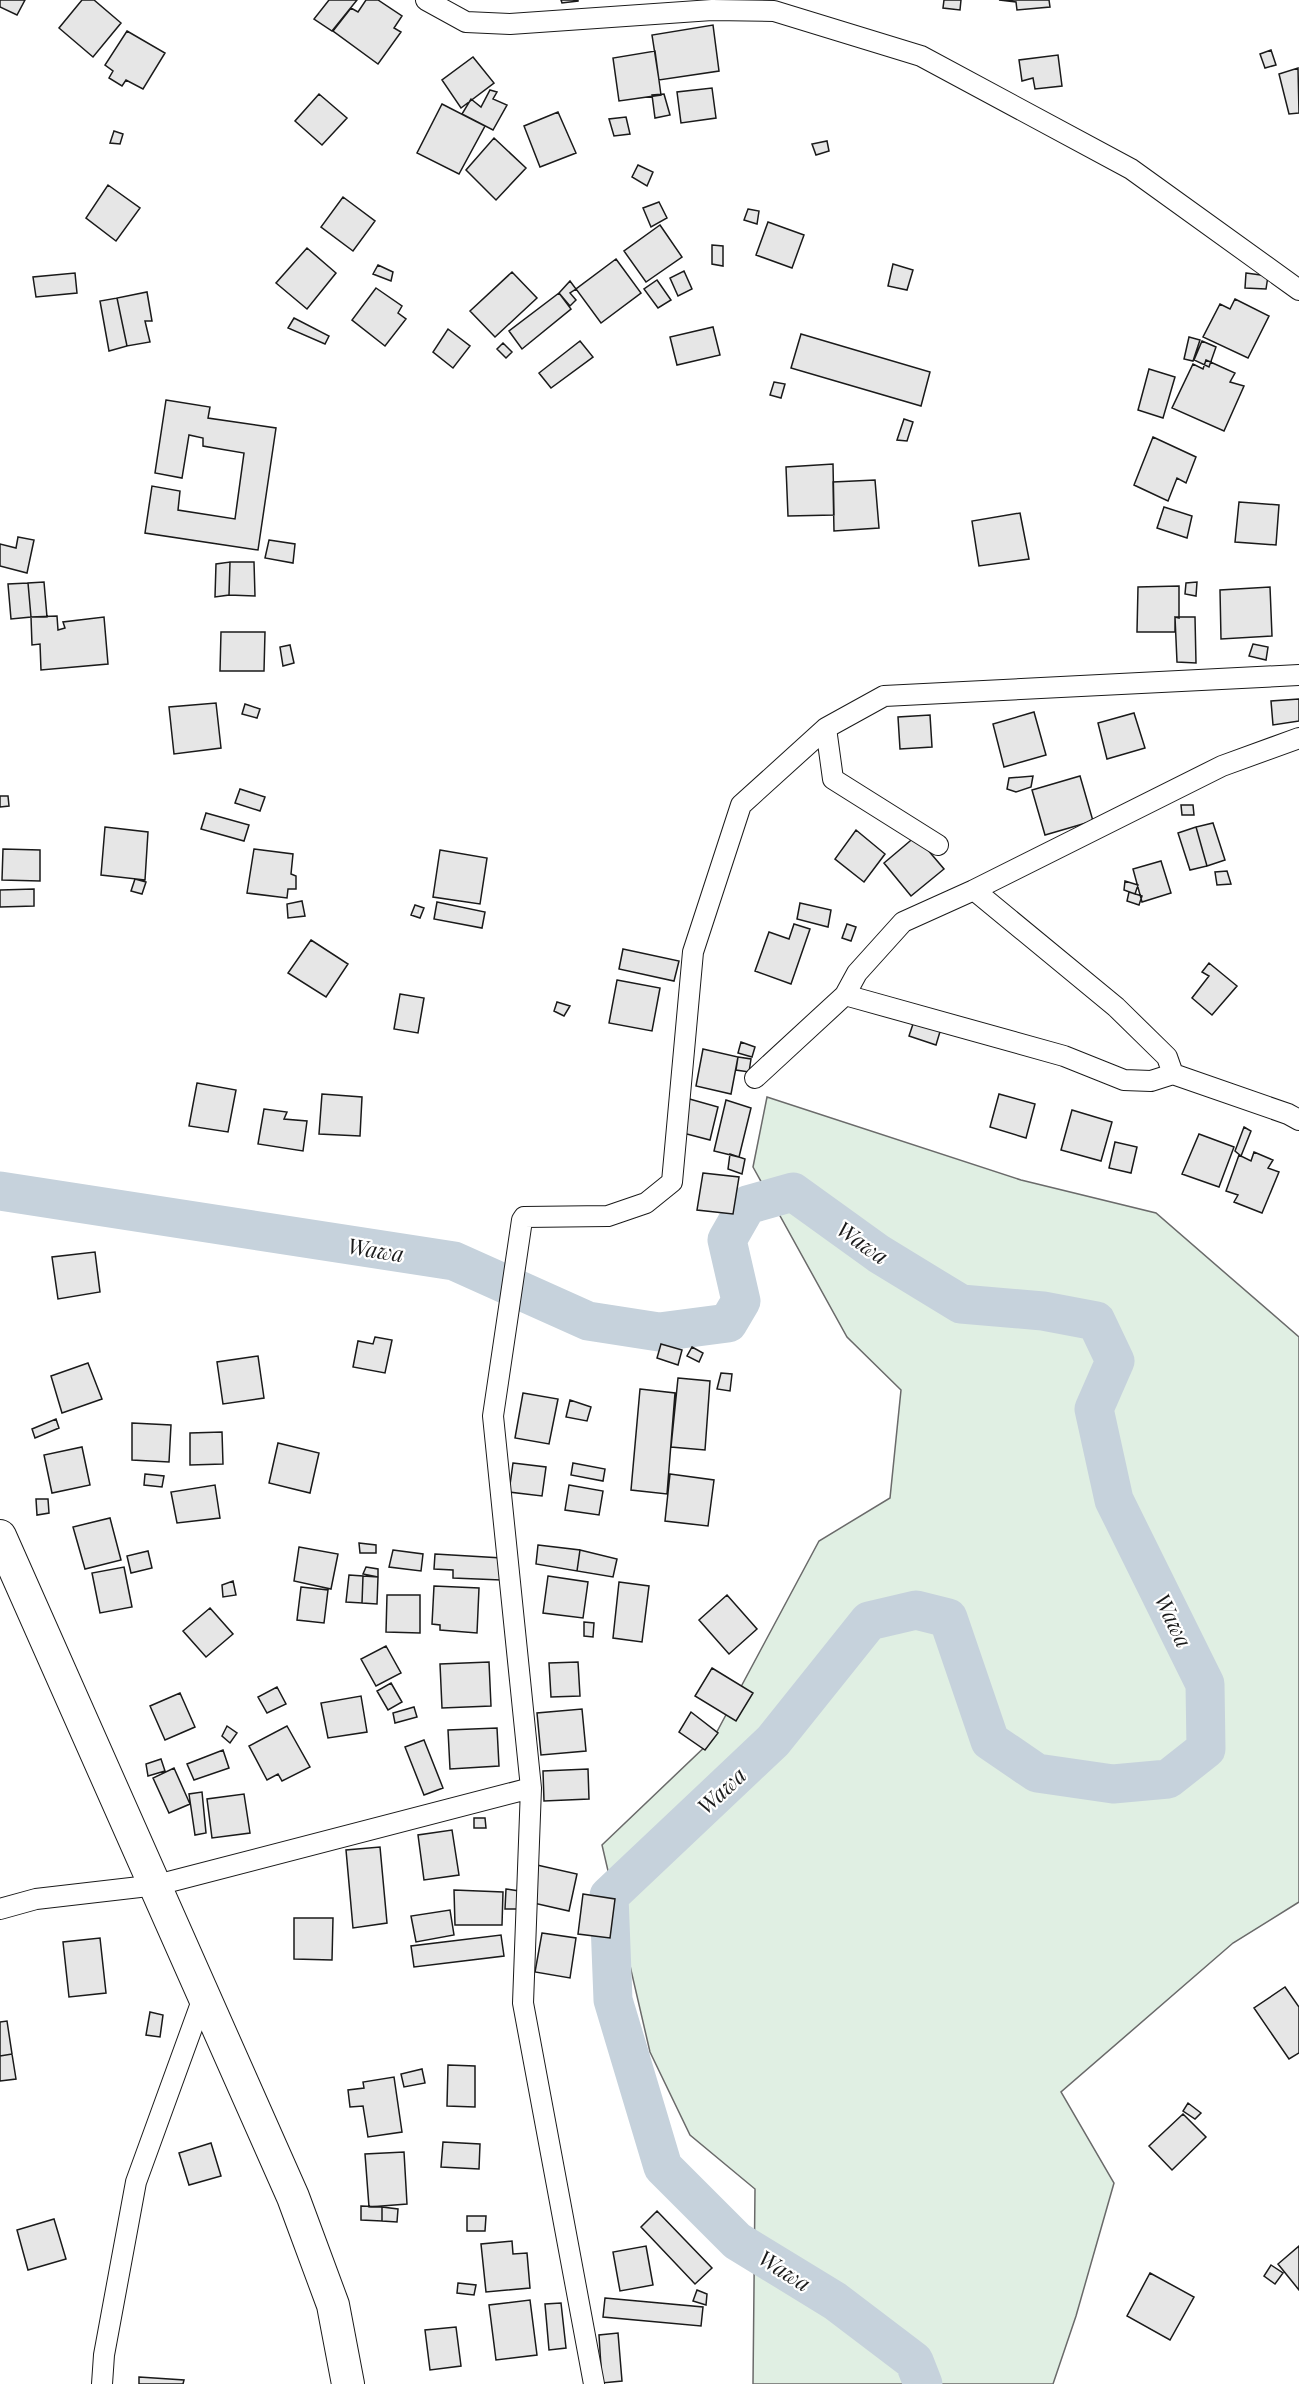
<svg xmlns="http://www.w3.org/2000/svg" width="1299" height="2384" viewBox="0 0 1299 2384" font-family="'Playfair Display',serif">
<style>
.green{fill:#e0efe3;stroke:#6a6a6a;stroke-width:1.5}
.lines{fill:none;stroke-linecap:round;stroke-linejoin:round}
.river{stroke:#c6d2dc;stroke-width:39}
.building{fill:#e6e6e6;stroke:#1a1a1a;stroke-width:1.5}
.minor-casing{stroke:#1a1a1a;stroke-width:22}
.trunk-casing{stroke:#1a1a1a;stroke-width:34}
.minor{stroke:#fff;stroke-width:20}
.trunk{stroke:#fff;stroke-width:32}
.labels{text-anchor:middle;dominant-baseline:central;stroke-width:4.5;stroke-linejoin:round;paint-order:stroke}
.water-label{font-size:22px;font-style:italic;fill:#1a1a1a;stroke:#fff}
</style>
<rect width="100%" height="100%" fill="#fff"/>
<path class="green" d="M 767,1097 L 1021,1180 L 1156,1213 L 1299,1337 L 1299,1902 L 1233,1943 L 1061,2092 L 1114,2183 L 1076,2316 L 1053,2384 L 753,2384 L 755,2189 L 690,2135 L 650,2052 L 602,1845 L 713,1739 L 819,1541 L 890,1498 L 901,1390 L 847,1337 L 753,1167 Z"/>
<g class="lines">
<path class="river" d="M 0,1191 L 454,1261 L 588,1321 L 659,1332 L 728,1323 L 741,1301 L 727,1240 L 747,1205 L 793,1192 L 879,1254 L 961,1304 L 1043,1311 L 1096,1321 L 1115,1361 L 1094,1409 L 1114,1500 L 1205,1684 L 1206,1749 L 1168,1779 L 1113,1784 L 1037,1773 L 990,1741 L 948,1618 L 916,1610 L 869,1621 L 773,1741 L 609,1896 L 613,2000 L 663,2167 L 737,2241 L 835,2301 L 914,2361 L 923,2384"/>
</g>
<path class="building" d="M 0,0 L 25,0 L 17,15 L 0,7 Z
M 82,0 L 94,0 L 121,23 L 93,57 L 59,28 Z
M 329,0 L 357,0 L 332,31 L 314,19 Z
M 366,0 L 378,0 L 402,16 L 394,28 L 401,32 L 378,64 L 333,31 L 351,8 L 358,12 Z
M 561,0 L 578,0 L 578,1 L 562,3 Z
M 944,0 L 961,0 L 960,10 L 943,8 Z
M 999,0 L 1049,0 L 1050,7 L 1017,10 L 1016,2 Z
M 713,25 L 719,71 L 659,80 L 652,35 Z
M 127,31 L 165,53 L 143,89 L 126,80 L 122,86 L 109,78 L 113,71 L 105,65 Z
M 1271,50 L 1276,65 L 1265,68 L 1260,54 Z
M 655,51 L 661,95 L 619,101 L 613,58 Z
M 1058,55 L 1062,86 L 1035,89 L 1033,78 L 1022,81 L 1019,60 Z
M 473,57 L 494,83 L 461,108 L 442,80 Z
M 1298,68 L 1299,113 L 1289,114 L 1279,74 Z
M 712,88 L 716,118 L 681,123 L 677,92 Z
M 490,90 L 497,92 L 493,99 L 507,105 L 493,130 L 462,114 L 471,99 L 481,107 Z
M 319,94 L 347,118 L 322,145 L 295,121 Z
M 664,94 L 670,115 L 655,118 L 652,95 Z
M 442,104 L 485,126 L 459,174 L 417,153 Z
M 558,112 L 576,153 L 540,167 L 524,126 Z
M 626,117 L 630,134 L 614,136 L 609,119 Z
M 114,131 L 123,134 L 120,144 L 110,143 Z
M 494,138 L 526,168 L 496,200 L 466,170 Z
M 827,141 L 829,151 L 816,155 L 812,144 Z
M 638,165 L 653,172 L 647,186 L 632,177 Z
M 108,185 L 140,208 L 116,241 L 86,218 Z
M 343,197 L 375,221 L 353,251 L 321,227 Z
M 659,202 L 667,218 L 651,227 L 643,208 Z
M 748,209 L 759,211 L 757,224 L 744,220 Z
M 768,222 L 804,235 L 792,268 L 756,255 Z
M 660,225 L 682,257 L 646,282 L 624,251 Z
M 712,245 L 723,246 L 723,266 L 712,264 Z
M 307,248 L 336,273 L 307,309 L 276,283 Z
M 616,259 L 641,293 L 601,323 L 576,289 Z
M 893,264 L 913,270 L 907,290 L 888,286 Z
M 378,265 L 393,272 L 391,281 L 373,274 Z
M 684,271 L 692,289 L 678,296 L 670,278 Z
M 512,272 L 537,298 L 495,337 L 470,311 Z
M 75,273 L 77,293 L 36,297 L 33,277 Z
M 1246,273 L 1268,276 L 1266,289 L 1245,288 Z
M 657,280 L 671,300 L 658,308 L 644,289 Z
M 570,281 L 576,289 L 570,293 L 576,300 L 570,306 L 559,293 Z
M 376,288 L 402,306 L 398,313 L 406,319 L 385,346 L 352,320 Z
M 147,292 L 152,321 L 145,321 L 150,342 L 127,346 L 117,298 Z
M 559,293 L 571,309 L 522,349 L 509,331 Z
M 117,298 L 127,346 L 109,351 L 100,301 Z
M 1235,299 L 1269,316 L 1248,358 L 1203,337 L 1220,304 L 1230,309 Z
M 294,318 L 329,336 L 325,344 L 288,328 Z
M 713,327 L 720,355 L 677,365 L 670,337 Z
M 448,329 L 470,346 L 453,368 L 433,352 Z
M 801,334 L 930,372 L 921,406 L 791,368 Z
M 1189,337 L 1200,340 L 1193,361 L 1184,359 Z
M 580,341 L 593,357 L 551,388 L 539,373 Z
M 1202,341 L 1216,347 L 1209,367 L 1194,360 Z
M 503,343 L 512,352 L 506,358 L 497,349 Z
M 1206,360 L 1235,373 L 1230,382 L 1244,386 L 1224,431 L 1172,408 L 1193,364 L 1203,369 Z
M 1149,369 L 1175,377 L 1163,418 L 1138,410 Z
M 774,382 L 785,384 L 781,398 L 770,395 Z
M 166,400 L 210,407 L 208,418 L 276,428 L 258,550 L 145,533 L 152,486 L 180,491 L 178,510 L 235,519 L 244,453 L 203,446 L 203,438 L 189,435 L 182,478 L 155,473 Z
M 904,419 L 913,422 L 907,441 L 897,440 Z
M 1153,437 L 1196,457 L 1186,483 L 1177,478 L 1168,501 L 1134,485 Z
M 833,464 L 834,515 L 788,516 L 786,467 Z
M 875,480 L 879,528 L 834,531 L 833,482 Z
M 1239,502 L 1279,505 L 1276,545 L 1235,542 Z
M 1164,507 L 1192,516 L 1187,538 L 1157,528 Z
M 1020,513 L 1029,559 L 979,566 L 972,521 Z
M 18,537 L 34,540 L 27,573 L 0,566 L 0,544 L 16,548 Z
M 269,540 L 295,544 L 293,563 L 265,558 Z
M 230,562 L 254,562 L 255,596 L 229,595 Z
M 230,562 L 229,595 L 215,597 L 216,564 Z
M 44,582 L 47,617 L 31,617 L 28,583 Z
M 1197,582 L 1196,596 L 1185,594 L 1186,583 Z
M 28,583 L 31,617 L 11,619 L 8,584 Z
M 1179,586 L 1179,618 L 1175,617 L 1175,632 L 1137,632 L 1138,587 Z
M 1270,587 L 1272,636 L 1221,639 L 1220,590 Z
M 57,616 L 58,630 L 65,628 L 63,622 L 104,617 L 108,664 L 41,670 L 40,644 L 32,645 L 31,617 Z
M 1175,617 L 1195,617 L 1196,663 L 1177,662 Z
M 221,632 L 265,632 L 264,671 L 220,671 Z
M 1253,644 L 1268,647 L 1266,660 L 1249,656 Z
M 290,645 L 294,663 L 283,666 L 280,647 Z
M 1299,699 L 1299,721 L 1273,725 L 1271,701 Z
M 216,703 L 221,748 L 174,754 L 169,707 Z
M 245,704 L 260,709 L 257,718 L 242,714 Z
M 1034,712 L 1046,755 L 1004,767 L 993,724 Z
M 1134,713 L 1145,748 L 1107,759 L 1098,723 Z
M 930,715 L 932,747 L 900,749 L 898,717 Z
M 1033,776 L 1031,787 L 1016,792 L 1007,789 L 1009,778 Z
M 1080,776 L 1093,821 L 1045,835 L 1032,790 Z
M 240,789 L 265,797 L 260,811 L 235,803 Z
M 0,796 L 8,796 L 9,806 L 0,807 Z
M 1181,805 L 1193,805 L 1194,815 L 1182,815 Z
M 206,813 L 249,825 L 244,841 L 201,829 Z
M 1213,823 L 1225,860 L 1207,866 L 1196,827 Z
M 105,827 L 148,832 L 145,880 L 101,875 Z
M 1196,827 L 1207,866 L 1190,870 L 1178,833 Z
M 856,830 L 885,854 L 864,882 L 835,859 Z
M 916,836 L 944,869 L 911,896 L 884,863 Z
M 3,849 L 40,850 L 40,881 L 2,880 Z
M 254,849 L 293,854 L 291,874 L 296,876 L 296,889 L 288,889 L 287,898 L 247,893 Z
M 440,850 L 487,858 L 480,904 L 433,897 Z
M 1161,861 L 1171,893 L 1142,902 L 1133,869 Z
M 1227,871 L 1231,884 L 1217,885 L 1215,872 Z
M 135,879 L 146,882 L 142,894 L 131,891 Z
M 1125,881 L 1138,885 L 1135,894 L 1124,890 Z
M 34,889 L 34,906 L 0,907 L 0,890 Z
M 1129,892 L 1142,896 L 1139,905 L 1127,901 Z
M 302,901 L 305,916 L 288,918 L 287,904 Z
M 437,902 L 485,912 L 482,928 L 434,919 Z
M 800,903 L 831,910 L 828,927 L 797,919 Z
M 415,905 L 424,908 L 420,918 L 411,915 Z
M 794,924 L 810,929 L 791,984 L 755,971 L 769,932 L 789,939 Z
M 847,924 L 856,927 L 851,941 L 842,938 Z
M 311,940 L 348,964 L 326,997 L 288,973 Z
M 623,949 L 679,961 L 674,981 L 619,969 Z
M 1209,963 L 1237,986 L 1212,1015 L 1192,998 L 1209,976 L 1202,972 Z
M 617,980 L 660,988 L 652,1031 L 609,1023 Z
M 400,994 L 424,998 L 418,1033 L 394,1029 Z
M 557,1002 L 570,1006 L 564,1016 L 554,1011 Z
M 915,1018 L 942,1025 L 936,1045 L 909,1036 Z
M 741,1042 L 755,1047 L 752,1057 L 738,1053 Z
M 703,1049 L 738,1057 L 731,1094 L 696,1086 Z
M 738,1057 L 751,1059 L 749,1072 L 736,1070 Z
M 197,1083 L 236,1090 L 228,1132 L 189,1126 Z
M 322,1094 L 362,1097 L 360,1136 L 319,1134 Z
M 999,1094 L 1035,1104 L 1026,1138 L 990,1127 Z
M 686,1098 L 718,1107 L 710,1140 L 679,1132 Z
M 726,1100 L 751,1108 L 739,1157 L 714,1151 Z
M 264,1109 L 287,1112 L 284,1119 L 307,1121 L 303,1151 L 258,1144 Z
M 1072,1110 L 1112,1122 L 1101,1161 L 1061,1150 Z
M 1244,1127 L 1251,1131 L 1241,1156 L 1235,1151 Z
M 1199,1134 L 1234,1147 L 1219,1187 L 1182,1174 Z
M 1115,1142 L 1137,1147 L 1131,1173 L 1109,1168 Z
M 1254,1152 L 1273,1160 L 1268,1168 L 1279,1172 L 1262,1213 L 1234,1202 L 1238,1195 L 1226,1191 L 1239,1155 L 1251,1161 Z
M 730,1154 L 745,1159 L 742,1174 L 728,1169 Z
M 703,1173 L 739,1177 L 733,1214 L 697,1210 Z
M 95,1252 L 100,1292 L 58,1299 L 52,1257 Z
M 375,1337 L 392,1340 L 385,1373 L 353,1367 L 358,1341 L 373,1344 Z
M 661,1344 L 682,1350 L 678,1365 L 657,1358 Z
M 692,1347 L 703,1353 L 699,1362 L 687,1356 Z
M 258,1356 L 264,1398 L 223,1404 L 217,1362 Z
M 88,1363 L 102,1399 L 62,1413 L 51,1376 Z
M 721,1373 L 732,1374 L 730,1391 L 717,1389 Z
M 678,1378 L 710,1381 L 705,1450 L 671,1447 Z
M 640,1389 L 675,1393 L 667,1494 L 631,1490 Z
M 523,1393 L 558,1399 L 549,1444 L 515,1438 Z
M 570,1400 L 591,1407 L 587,1421 L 566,1417 Z
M 56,1419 L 59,1428 L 35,1438 L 32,1429 Z
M 132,1423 L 171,1425 L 169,1462 L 132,1460 Z
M 222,1432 L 223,1464 L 190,1465 L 190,1433 Z
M 278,1443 L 319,1453 L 310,1493 L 269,1483 Z
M 82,1447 L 90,1485 L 52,1493 L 44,1455 Z
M 513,1463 L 546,1467 L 542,1496 L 509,1492 Z
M 573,1463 L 605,1469 L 603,1481 L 571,1475 Z
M 145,1474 L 164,1476 L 162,1487 L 144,1485 Z
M 670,1474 L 714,1480 L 708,1526 L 665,1521 Z
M 215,1485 L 220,1518 L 177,1523 L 171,1492 Z
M 569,1485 L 603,1491 L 599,1515 L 565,1510 Z
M 36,1499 L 48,1499 L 49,1513 L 37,1515 Z
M 110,1518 L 121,1560 L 85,1569 L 73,1527 Z
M 359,1543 L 376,1545 L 376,1553 L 360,1553 Z
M 538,1545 L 580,1550 L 577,1571 L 536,1564 Z
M 299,1547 L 338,1554 L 331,1589 L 294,1581 Z
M 393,1550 L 423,1554 L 421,1571 L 389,1567 Z
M 580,1550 L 617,1559 L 613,1577 L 577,1571 Z
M 148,1551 L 152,1568 L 131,1573 L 127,1556 Z
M 435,1554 L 502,1558 L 501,1580 L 453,1578 L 453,1570 L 434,1569 Z
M 124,1567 L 132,1607 L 100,1613 L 92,1573 Z
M 366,1567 L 378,1569 L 378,1577 L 363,1574 Z
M 349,1575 L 363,1576 L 362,1603 L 346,1602 Z
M 363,1576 L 378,1577 L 377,1604 L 362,1603 Z
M 548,1576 L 588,1582 L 583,1618 L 543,1613 Z
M 233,1581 L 236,1595 L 223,1597 L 222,1585 Z
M 619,1582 L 649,1586 L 642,1642 L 613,1638 Z
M 434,1586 L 479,1588 L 477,1633 L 440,1630 L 440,1625 L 432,1624 Z
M 301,1587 L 328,1590 L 324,1623 L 297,1620 Z
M 387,1595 L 420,1595 L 420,1633 L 386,1632 Z
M 727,1595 L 757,1629 L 729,1654 L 699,1620 Z
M 210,1608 L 233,1634 L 206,1657 L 183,1631 Z
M 584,1622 L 594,1623 L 593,1637 L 584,1636 Z
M 386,1646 L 401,1673 L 376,1686 L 361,1659 Z
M 489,1662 L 491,1706 L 442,1708 L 440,1664 Z
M 578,1662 L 580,1696 L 551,1697 L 549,1663 Z
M 712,1668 L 753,1693 L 736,1721 L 695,1696 Z
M 391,1683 L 402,1702 L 388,1710 L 377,1691 Z
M 277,1687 L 286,1704 L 267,1713 L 258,1697 Z
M 180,1693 L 195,1727 L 165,1740 L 150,1706 Z
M 361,1696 L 367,1732 L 328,1738 L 321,1703 Z
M 414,1707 L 417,1717 L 395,1723 L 393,1713 Z
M 582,1709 L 586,1751 L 541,1755 L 537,1713 Z
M 691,1712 L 718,1733 L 705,1750 L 679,1732 Z
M 227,1726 L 237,1733 L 230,1743 L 222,1736 Z
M 287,1726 L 310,1767 L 282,1781 L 278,1774 L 267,1780 L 249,1746 Z
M 497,1728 L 499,1766 L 450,1769 L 448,1730 Z
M 424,1740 L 443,1788 L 424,1795 L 405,1747 Z
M 223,1750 L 229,1768 L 194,1780 L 187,1764 Z
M 161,1759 L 165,1771 L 148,1776 L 146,1764 Z
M 174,1768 L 190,1804 L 169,1813 L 153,1778 Z
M 588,1769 L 589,1799 L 544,1801 L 543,1771 Z
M 202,1792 L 206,1833 L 195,1835 L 189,1794 Z
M 244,1794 L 250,1833 L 212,1838 L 207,1799 Z
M 474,1818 L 485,1818 L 486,1828 L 474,1828 Z
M 452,1830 L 459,1875 L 424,1880 L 418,1835 Z
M 380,1847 L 387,1923 L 353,1928 L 346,1850 Z
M 537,1865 L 577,1874 L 569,1911 L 529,1902 Z
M 506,1889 L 519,1891 L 519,1909 L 505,1909 Z
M 454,1890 L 503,1892 L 502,1925 L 455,1925 Z
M 583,1894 L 615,1899 L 610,1938 L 578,1934 Z
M 450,1910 L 454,1935 L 416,1942 L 411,1916 Z
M 294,1918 L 333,1918 L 332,1960 L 294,1959 Z
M 542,1933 L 576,1938 L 570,1978 L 535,1972 Z
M 501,1935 L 504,1956 L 414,1967 L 411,1946 Z
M 100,1938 L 106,1993 L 69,1997 L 63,1942 Z
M 1285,1987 L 1299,2007 L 1299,2053 L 1289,2059 L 1254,2008 Z
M 150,2012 L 163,2015 L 160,2037 L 146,2035 Z
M 7,2021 L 12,2054 L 0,2056 L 0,2022 Z
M 12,2054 L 16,2079 L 0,2081 L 0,2056 Z
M 448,2065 L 475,2066 L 475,2107 L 447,2106 Z
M 422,2069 L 425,2083 L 404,2087 L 401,2074 Z
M 394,2077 L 402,2132 L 368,2137 L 363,2106 L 350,2107 L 348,2090 L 364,2088 L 363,2082 Z
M 1188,2103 L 1201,2113 L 1195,2119 L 1183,2111 Z
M 1183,2114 L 1206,2137 L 1172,2170 L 1149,2146 Z
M 443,2142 L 480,2144 L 479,2169 L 441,2167 Z
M 211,2143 L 221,2176 L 189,2185 L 179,2153 Z
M 404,2152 L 407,2204 L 369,2207 L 365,2154 Z
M 361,2206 L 382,2207 L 382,2221 L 361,2220 Z
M 382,2207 L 398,2209 L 397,2222 L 382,2221 Z
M 657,2211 L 712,2268 L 695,2284 L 641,2227 Z
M 467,2216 L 486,2216 L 485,2231 L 467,2231 Z
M 54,2219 L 66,2259 L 28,2270 L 17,2230 Z
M 512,2241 L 513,2254 L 527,2253 L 530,2288 L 486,2292 L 481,2244 Z
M 646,2246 L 653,2285 L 620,2291 L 613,2252 Z
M 1299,2246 L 1299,2290 L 1278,2264 Z
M 1271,2265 L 1283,2273 L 1275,2284 L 1264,2276 Z
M 1150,2273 L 1194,2297 L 1170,2340 L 1127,2316 Z
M 458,2283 L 476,2285 L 474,2295 L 457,2293 Z
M 697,2290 L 707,2294 L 706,2305 L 693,2301 Z
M 605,2298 L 703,2307 L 701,2326 L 603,2317 Z
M 530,2300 L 537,2355 L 496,2360 L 489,2305 Z
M 561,2303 L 566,2348 L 549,2350 L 545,2304 Z
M 456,2327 L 461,2366 L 430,2370 L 425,2330 Z
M 618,2333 L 622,2381 L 602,2383 L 599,2335 Z
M 139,2377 L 184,2380 L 183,2384 L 139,2384 Z"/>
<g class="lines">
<g class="minor-casing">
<path id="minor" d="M 426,0 L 466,22 L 510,24 L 712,10 L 774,11 L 921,56 L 1131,169 L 1299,290
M 938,845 L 833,779 L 826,728 L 884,696 L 1299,675
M 974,890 L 1116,1007 L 1167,1057 L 1173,1074
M 845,995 L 1064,1056 L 1124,1080 L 1151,1081 L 1173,1074 L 1288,1114 L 1299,1120
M 755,1078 L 845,995 L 857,973 L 903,922 L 974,890 L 1222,766 L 1299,738
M 0,1909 L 36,1899 L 157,1885 L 531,1788
M 102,2384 L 104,2355 L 136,2182 L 204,1995
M 594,2384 L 523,2003 L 531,1788 L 493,1416 L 522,1220 L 524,1217 L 608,1216 L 646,1203 L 672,1182 L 693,952 L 741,805 L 826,728"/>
</g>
<g class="trunk-casing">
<path id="trunk" d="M 0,1536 L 293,2197 L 333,2305 L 348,2384"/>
</g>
<use href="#minor" class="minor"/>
<use href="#trunk" class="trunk"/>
</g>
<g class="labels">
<g class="water-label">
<text transform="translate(863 1242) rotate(35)">Wawa</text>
<text transform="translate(376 1249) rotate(9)">Wawa</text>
<text transform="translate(1174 1620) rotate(64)">Wawa</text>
<text transform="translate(721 1790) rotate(-43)">Wawa</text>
<text transform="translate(785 2270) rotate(32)">Wawa</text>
</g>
</g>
</svg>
